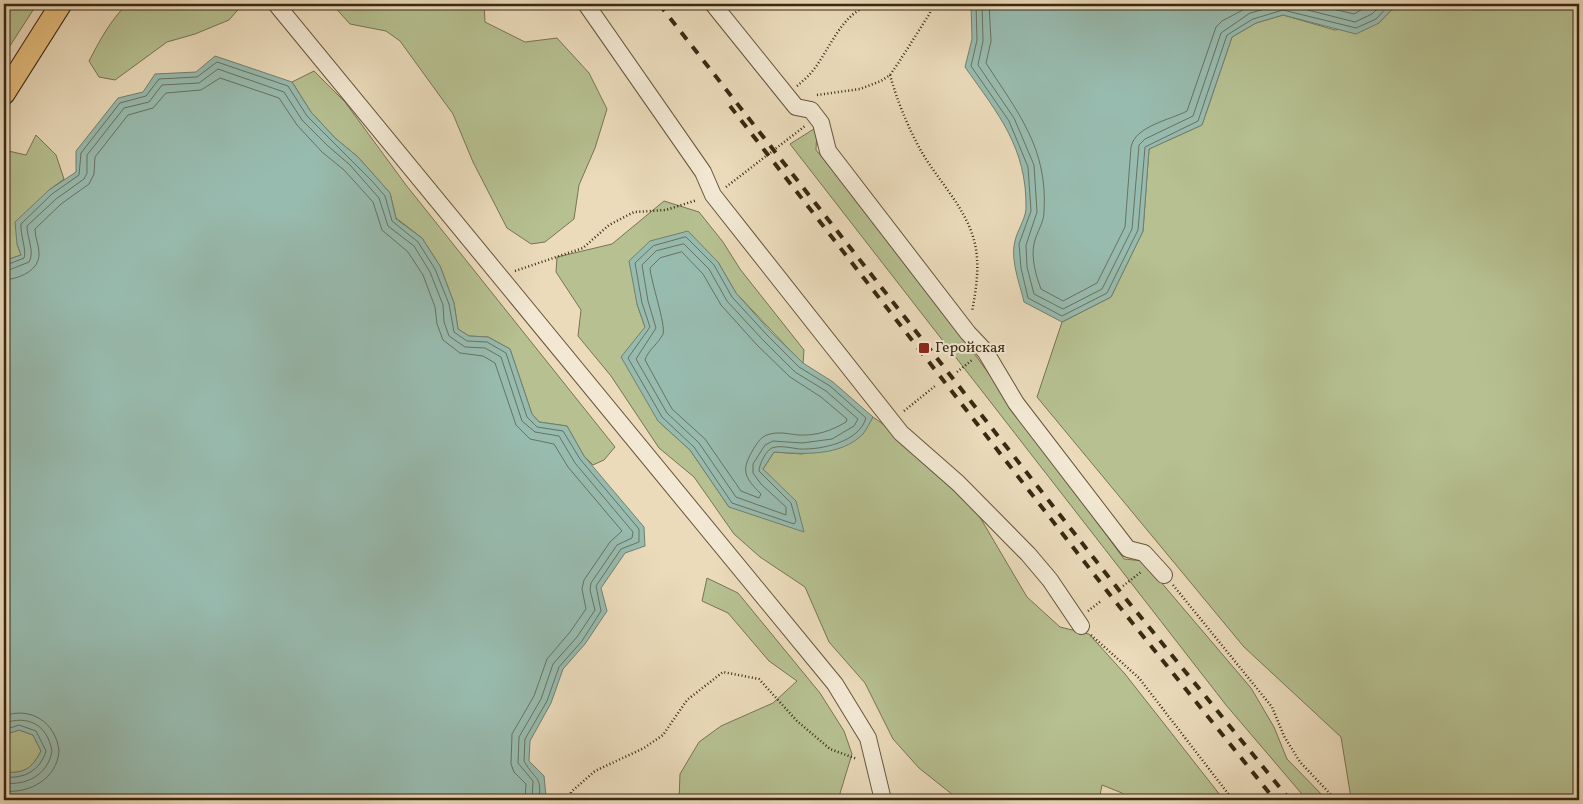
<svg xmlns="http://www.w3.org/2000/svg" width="1583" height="804" viewBox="0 0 1583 804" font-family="Vollkorn,serif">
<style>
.green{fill:#b6c091;stroke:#787452}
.water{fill:#98bbaf;stroke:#728070}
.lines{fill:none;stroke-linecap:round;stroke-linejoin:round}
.shore{stroke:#687260;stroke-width:1}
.minor-casing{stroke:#66553c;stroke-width:18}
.major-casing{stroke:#392812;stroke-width:23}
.path{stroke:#392812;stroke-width:2.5;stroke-dasharray:1 2.5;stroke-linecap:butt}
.minor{stroke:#f2e8d3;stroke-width:16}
.major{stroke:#e6be7e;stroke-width:21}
.rail{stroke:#392812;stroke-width:4;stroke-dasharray:9 9;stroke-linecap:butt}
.poi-dot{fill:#8f2418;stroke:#f2e8d3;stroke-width:2}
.labels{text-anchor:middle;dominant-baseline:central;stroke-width:4;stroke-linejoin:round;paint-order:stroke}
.poi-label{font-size:15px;fill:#392812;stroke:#f2e8d3;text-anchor:start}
</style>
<rect width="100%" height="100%" fill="#ebdbbb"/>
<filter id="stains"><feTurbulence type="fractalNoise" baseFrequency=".004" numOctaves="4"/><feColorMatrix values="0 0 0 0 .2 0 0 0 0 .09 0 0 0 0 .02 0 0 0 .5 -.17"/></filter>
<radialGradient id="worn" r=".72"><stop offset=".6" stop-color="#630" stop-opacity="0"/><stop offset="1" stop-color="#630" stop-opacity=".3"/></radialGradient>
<path class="green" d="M 4,4 L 37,4 L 4,55 Z
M 127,4 L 243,4 L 229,20 L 195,34 L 167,42 L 115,80 L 99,77 L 89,61 C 100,40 110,21 127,4 Z
M 332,4 L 484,4 L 485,22 L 525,42 L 557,38 L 589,73 L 607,109 L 595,148 L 579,185 L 574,219 L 545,242 L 531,244 L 507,228 L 473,162 L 453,114 L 400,41 L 386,31 L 350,24 Z
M 1397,4 L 1579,4 L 1579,800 L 1354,800 L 1351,798 L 1341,737 L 1244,647 L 1037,397 L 1062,322 L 1111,297 L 1143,231 L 1149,149 L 1202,125 L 1232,37 L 1256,23 L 1283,15 L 1335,30 L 1379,23 Z
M 314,71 L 345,102 L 406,185 L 615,447 L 604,460 L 593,465 L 584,456 L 567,426 L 539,422 L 532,414 L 510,349 L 488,337 L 469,336 L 458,329 L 454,303 L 440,266 L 422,238 L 396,218 L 390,193 L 358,157 L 335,138 L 311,112 L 292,82 Z
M 817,127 L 816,150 L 903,256 L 1124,559 L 1143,561 L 1251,688 L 1274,727 L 1287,759 L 1327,800 L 1307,800 L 1226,705 L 790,144 Z
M 36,135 L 56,155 L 64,179 L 49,190 L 17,244 L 21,255 L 4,261 L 4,150 L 26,155 Z
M 664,201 L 699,212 L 723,242 L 740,269 L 804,350 L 803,364 L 736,293 L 718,262 L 637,304 L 645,327 L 658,421 L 690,450 L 729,507 L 770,476 L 763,469 L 774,452 L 802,454 L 862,434 L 873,417 L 925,454 L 968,497 L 1027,597 L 1060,627 L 1089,634 L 1125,674 L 1224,800 L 1124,800 L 1122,793 L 1102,785 L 1099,800 L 963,800 L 953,795 L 919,768 L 893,739 L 865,683 L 829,642 L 805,587 L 760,557 L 734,534 L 694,477 L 659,448 L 611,376 L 578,336 L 581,310 L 556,272 L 557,257 L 612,244 Z
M 707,578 L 738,593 L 820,693 L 844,731 L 852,754 L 838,800 L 679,800 L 680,774 L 699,742 L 721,726 L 773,703 L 797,681 L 769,661 L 728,613 L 702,601 Z
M 19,730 L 33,735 L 41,751 C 32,769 23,774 4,772 L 4,735 Z"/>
<path class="water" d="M 971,4 L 1397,4 L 1379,23 L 1356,34 L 1283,15 L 1256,23 L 1232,37 L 1202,125 L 1149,149 L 1143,231 L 1111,297 L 1062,322 L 1024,302 C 1020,284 1010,260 1015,241 C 1017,231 1025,220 1026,209 C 1027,147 998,114 965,67 L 972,39 Z
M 215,56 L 292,82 L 311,112 L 335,138 L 358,157 L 390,193 L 396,219 L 422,238 L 440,266 L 454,303 L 458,329 L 469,336 L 488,337 L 510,349 L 532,414 L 539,422 L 567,426 L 584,456 L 644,527 L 645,546 L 625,553 L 601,588 L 607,611 L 585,644 L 563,669 L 551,703 L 530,741 L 529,761 L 544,776 L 546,796 L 542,800 L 4,800 L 4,772 C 23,774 32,769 41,751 L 33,735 L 19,730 L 4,735 L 4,261 L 21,255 L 17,244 L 15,222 L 49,190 L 76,172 L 76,151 L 118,98 L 143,92 L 155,74 L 196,72 Z
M 688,231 L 718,262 L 736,293 L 770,331 L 803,363 L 833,382 L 873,417 C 870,422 867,429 863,434 C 840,457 803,454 774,452 L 763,469 L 796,501 L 804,532 L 729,507 L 690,450 L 658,421 L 621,357 L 645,327 L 637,304 L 629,261 L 650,241 Z"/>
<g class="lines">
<path class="shore" d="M 976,4 L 977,40 L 971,66 L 1009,121 L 1028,167 L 1031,211 L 1019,244 L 1021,268 L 1028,298 L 1062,316 L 1107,293 L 1138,230 L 1145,147 L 1198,121 L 1227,35 L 1253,19 L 1283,10 L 1356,28 L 1376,19 L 1390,4
M 982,4 L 983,41 L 978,65 L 1014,118 L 1034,165 L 1037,212 L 1026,245 L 1027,267 L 1034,294 L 1063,309 L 1102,289 L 1132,229 L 1139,145 L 1145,139 L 1193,116 L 1221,33 L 1250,13 L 1284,4 L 1355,22 L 1372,14 L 1382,4
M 989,4 L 991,41 L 986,63 C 1018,113 1048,148 1044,212 C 1044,223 1036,233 1034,244 C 1031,258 1036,276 1041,289 L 1063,301 L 1097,283 L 1125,227 L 1131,147 C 1135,126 1170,120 1187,111 L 1216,27 L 1222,21 L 1254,4
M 1312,4 L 1354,14 L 1371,4
M 686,237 L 714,265 L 732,297 L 767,335 L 799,367 L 830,386 L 866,418 C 859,442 822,450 799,449 C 792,448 779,445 772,448 C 766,450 759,465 759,471 L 791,503 L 796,521 L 794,524 L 732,503 L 694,447 L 662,417 L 628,358 L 650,327 L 642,303 L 635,263 L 653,246 Z
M 684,244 L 709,269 L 727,301 L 762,339 L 795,372 L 826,391 L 858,419 L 854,426 L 832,439 L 802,443 L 773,441 L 765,445 L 753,464 L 753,473 L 761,484 L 786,507 L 786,515 L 736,497 L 699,443 L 667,413 L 636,359 L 656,328 L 648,301 L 642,265 L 656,251 Z
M 682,252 L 703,274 L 721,305 L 757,345 L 790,377 L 821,397 L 847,419 L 846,422 C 831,431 816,436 798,435 C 789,434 777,431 767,435 C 761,437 758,442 754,448 C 741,470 743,476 761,494 L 759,498 L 741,491 L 705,439 L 672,409 L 645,360 C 648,350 659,343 663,334 C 666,325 651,282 650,268 L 660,258 Z
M 4,266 L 24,258 C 27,251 20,234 21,224 L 52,194 L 79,175 L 81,153 L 120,103 L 146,96 L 159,79 L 197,77 L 217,62 L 288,86 L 307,116 L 371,180 L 385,196 L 392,221 L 418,242 L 435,269 L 449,304 L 454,332 L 467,341 L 487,342 L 506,353 L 527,417 L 537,427 L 563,431 L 580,459 L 639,529 L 639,542 L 621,549 L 596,586 L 601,611 L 582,641 L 559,667 L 547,701 L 525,739 L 524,761 C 535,781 542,774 539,800
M 4,272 L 29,262 C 35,252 27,238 27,226 L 56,199 L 84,179 L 87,173 L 87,155 L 124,108 L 149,102 L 162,85 L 199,83 L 218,69 L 284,92 L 302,120 L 328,146 L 350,165 L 379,198 L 388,226 L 414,246 L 430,272 L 443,305 L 444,322 L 449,336 L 465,347 L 485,348 L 501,357 L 522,421 L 535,432 L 559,436 L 575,463 L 633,532 L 632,538 L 617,545 L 591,583 L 590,590 L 595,610 L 577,637 L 553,664 L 541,699 L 519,737 L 518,763 L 533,781 L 532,800
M 4,280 C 18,279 40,271 39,253 C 39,245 35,238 35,229 L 61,204 L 89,184 L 94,174 L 95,157 L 128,115 L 153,108 L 166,93 L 201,90 L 220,78 L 279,98 L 297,125 L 322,152 L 344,170 L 373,202 L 382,230 L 408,252 L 423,275 L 435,307 L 437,324 L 443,340 L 460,353 L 483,356 L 495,363 L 516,425 L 530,439 L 554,444 L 568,467 L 622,531 L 610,542 L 584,580 L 582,589 L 586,609 L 570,632 L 547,659 L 534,696 L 512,734 L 511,764 L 514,772 L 526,784 L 525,800
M 4,716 C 30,706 56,722 59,751 C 57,779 29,794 4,791
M 4,723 C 28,715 47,724 52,751 C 48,775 26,786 4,783
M 4,730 L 19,725 L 36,731 L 46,751 C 40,771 24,779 4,777"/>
<g class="minor-casing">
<path id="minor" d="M 276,4 L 835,684 L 868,738 L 883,800
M 586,4 L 703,172 L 713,195 L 901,433 L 958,483 L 1028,554 L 1050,580 L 1081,626
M 713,4 L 796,107 L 811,110 L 821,123 L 828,151 L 968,333 L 985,351 L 1016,403 L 1128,549 L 1144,553 L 1164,575"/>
</g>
<g class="major-casing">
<path id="major" d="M 4,94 L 61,4"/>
</g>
<path class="path" d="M 890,75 C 897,100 907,125 920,149 C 937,180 967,208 975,244 C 980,267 976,289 972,312
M 797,86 C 802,82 807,77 811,73 C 829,52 840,15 868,6 C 890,0 908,15 937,4
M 817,95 L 860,89 L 881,81 L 890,75 L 899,62 L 930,13 L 932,6
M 726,187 L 805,126
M 515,271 L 583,248 L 609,225 L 634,212 L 666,210 L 697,200
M 957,372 L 972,360
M 904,411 L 935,386
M 1173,585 L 1272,707 L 1284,736 L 1300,762 L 1336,800
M 1123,586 L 1141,572
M 1088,611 L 1101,601
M 1091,635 L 1139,678 L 1233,800
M 570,800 L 571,792 L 595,771 L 644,748 L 663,735 L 687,700 L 723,672 L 759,679 L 797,721 L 830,749 L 857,759"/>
<use href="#minor" class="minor"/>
<use href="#major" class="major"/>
<path class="rail" d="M 659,4 L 1122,594 L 1290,800
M 730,106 L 1114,600 L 1275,800"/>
</g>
<rect class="poi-dot" x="918" y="342" width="12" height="12" rx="2.5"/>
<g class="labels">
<g class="poi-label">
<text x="935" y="348">Геройская</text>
</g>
</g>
<rect width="1583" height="804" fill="none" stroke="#ebdbbb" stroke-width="20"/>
<rect x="5" y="5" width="1573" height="794" fill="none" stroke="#392812" stroke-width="2.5"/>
<rect x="10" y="10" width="1563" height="784" fill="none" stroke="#392812"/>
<rect width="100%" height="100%" filter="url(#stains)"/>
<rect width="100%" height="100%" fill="url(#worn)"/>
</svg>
